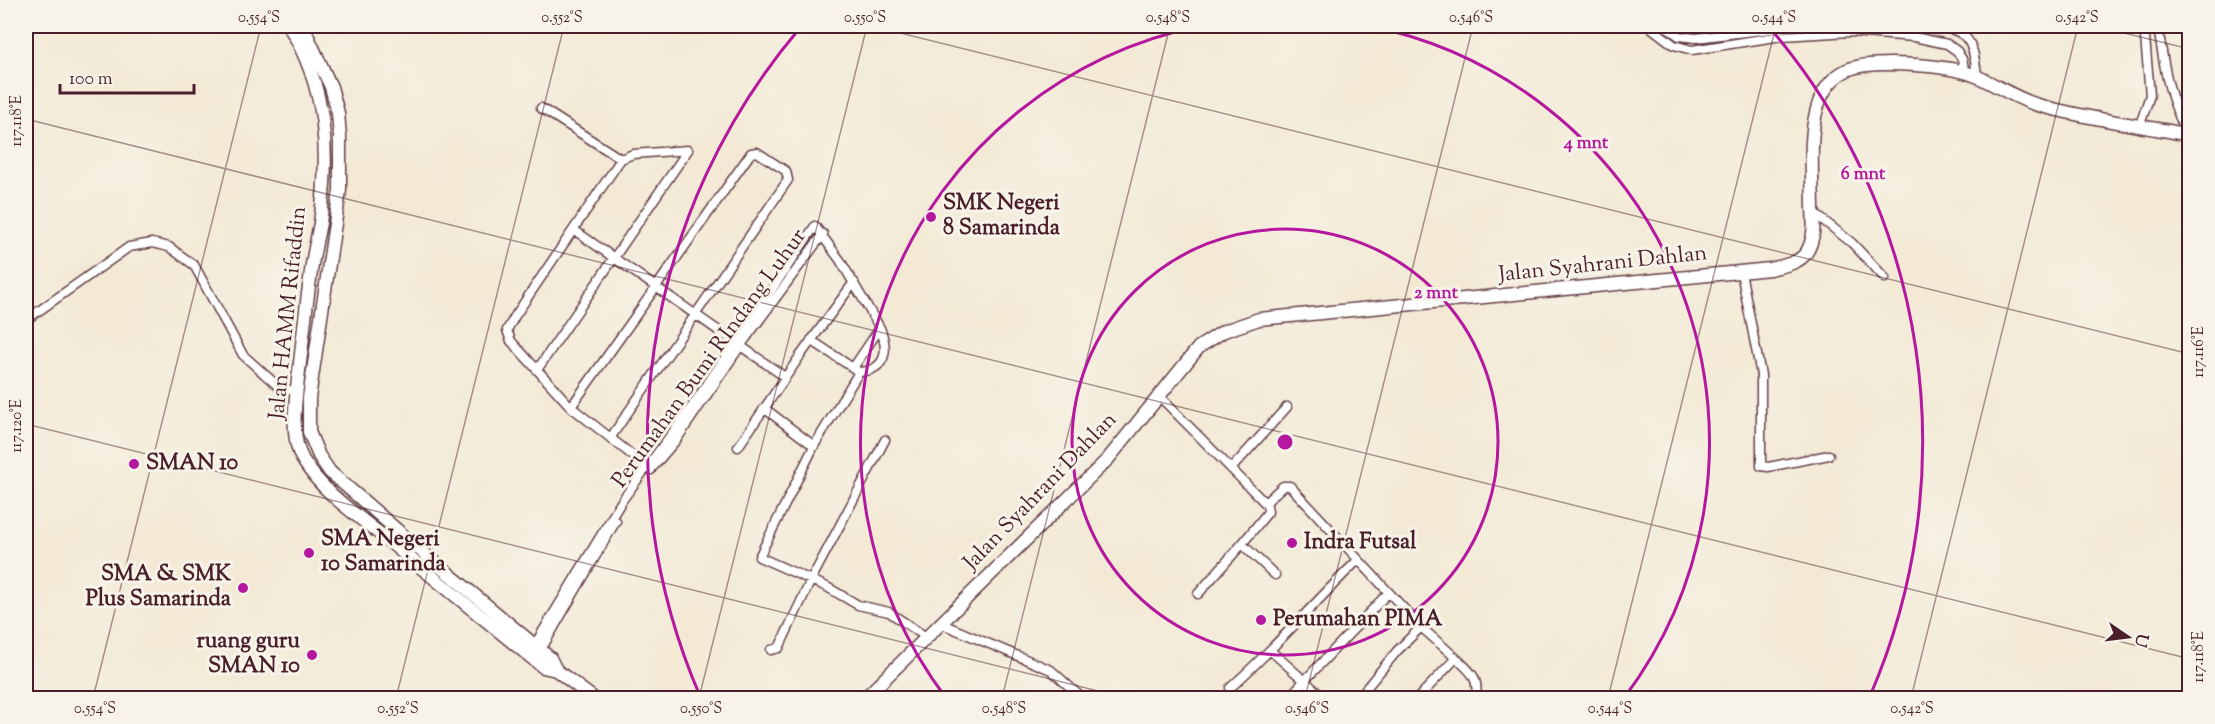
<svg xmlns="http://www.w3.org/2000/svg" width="2215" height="724" viewBox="0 0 2215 724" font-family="'Sorts Mill Goudy',serif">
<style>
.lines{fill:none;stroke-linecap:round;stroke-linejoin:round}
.street-casing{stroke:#633d44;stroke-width:11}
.secondary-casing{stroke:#633d44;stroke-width:15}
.street{stroke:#fff;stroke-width:8}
.secondary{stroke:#fff;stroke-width:12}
.ticks{fill:none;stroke:#4a1f2b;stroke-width:1.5;stroke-opacity:0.45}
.ring{fill:none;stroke:#b5179e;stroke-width:3}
.poi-dot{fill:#b5179e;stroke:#f7f3e8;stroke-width:2}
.labels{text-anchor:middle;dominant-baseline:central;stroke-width:6;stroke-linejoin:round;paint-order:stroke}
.poi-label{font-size:22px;font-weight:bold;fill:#4a1f2b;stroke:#f7f3e8;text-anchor:start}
.street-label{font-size:22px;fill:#4a1f2b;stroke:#f7f3e8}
.centre{fill:#b5179e;stroke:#f7f3e8;stroke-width:3}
.ring-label{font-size:18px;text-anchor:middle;font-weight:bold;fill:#b5179e;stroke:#f7f3e8;stroke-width:6;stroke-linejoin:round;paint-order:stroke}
.neatline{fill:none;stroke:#4a1f2b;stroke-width:2}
.ticks-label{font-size:15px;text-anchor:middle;fill:#4a1f2b}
</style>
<rect width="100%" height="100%" fill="#f7f3e8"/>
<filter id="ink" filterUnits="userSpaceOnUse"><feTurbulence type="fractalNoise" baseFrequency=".0167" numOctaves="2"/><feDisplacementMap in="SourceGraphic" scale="12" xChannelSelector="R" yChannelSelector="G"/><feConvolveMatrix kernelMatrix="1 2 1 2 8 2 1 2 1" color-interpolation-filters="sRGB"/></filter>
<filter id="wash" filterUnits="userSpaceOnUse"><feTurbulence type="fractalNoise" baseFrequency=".008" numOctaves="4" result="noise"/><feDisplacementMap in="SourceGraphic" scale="24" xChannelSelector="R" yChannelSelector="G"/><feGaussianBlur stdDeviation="1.35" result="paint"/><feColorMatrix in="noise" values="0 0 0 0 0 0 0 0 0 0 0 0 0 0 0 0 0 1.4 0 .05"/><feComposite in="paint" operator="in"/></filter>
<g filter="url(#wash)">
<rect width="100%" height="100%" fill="#f3e9d5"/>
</g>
<g filter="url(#ink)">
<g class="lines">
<g class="street-casing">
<path id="street" d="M 1649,26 L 1674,45 L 1692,50 L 1782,36 L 1851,32 L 1914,37 L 1947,44 L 1957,51 L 1962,59 L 1965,72
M 1665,26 L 1679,36 L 1696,38 L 1794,26
M 1926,26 C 1967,28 1973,37 1977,76
M 2158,26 C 2164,67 2168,97 2188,135
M 541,108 L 621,159
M 2140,125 L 2150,95 L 2144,26
M 1814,213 L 1852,243 L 1885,278
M 574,230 L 785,377
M 1741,272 L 1761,375 L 1761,466 L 1768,467 L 1829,455
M 26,320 L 129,247 L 152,243 L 169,247 L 194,265 L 243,355 L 279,387 L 297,392
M 811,340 L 853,368
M 537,370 L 688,150 L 633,154 L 621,159 L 515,316 L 507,330 L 511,341 L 571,407 L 651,470
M 859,372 C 887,370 889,350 880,328
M 1158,395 L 1267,505 L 1268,512 L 1242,544 L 1275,575
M 571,407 L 751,153 L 757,152 L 786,171 L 788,180 L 611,437
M 764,408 L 814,446
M 738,447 L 800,356 L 854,282
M 654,466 L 677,439 L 741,345 L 823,234
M 1231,469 L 1287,407
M 1265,503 L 1283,486 L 1290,486 L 1421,627 L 1397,651 L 1358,698
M 1198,594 L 1242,544
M 940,623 L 1051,670 L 1082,698
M 532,649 L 623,499 L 688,412 L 815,226 L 840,260 L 880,328 L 853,368 L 859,372 L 814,446 L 759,557 L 827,587 L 858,605 L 889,612 L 926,637
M 771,650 L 779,648 L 811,580 L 885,440
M 1271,651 L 1324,698
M 538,655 L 616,521
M 1456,658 C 1471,672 1479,677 1476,698
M 1230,688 C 1275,648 1314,603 1357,561
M 1288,698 L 1388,593
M 1418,698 L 1456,658 L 1421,627"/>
</g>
<g class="secondary-casing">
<path id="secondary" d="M 289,26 C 327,88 330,152 320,223 C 317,239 313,255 311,272 C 306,305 303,338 299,371 C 296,396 289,437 303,460 C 322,492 357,515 385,538 C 437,581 490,624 543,667 L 556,670 L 593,698
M 303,26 L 331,87 L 338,113 L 340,137 L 340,190 L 309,398 L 309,432 L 319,456 L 330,472 L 413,544 L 550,658 L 556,670
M 865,698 L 1108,459 L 1199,347 L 1224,331 L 1259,319 L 1770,269 C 1782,266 1798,264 1806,253 C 1815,240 1814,223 1813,208 C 1813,168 1801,91 1847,70 C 1872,59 1951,65 1976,76 C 1997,85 2016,99 2038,105 C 2087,119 2139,125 2190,135"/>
</g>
<use href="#street" class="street"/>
<use href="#secondary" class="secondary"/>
</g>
</g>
<path class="ticks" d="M 872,26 L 2190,354M 2095,26 L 2190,49M 26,119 L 2190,659M 26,424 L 1126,698M 93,698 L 261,26M 396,698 L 564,26M 699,698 L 867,26M 1002,698 L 1170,26M 1305,698 L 1473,26M 1608,698 L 1776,26M 1911,698 L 2078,26"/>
<g class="ring">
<circle cx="1285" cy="442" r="213"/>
<path d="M946 698A425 425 0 0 1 1200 26M1370 26A425 425 0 0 1 1624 698"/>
<path d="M700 696A638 638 0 0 1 800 28M1770 28A638 638 0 0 1 1870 696"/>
</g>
<g class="poi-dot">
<circle cx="931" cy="217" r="6"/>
<circle cx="134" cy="464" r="6"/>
<circle cx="1292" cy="543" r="6"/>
<circle cx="309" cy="553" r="6"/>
<circle cx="243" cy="588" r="6"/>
<circle cx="1261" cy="620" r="6"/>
<circle cx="312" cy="655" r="6"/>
</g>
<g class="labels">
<g class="poi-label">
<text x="943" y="204">SMK Negeri<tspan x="943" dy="25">8 Samarinda</tspan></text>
<text x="146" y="464">SMAN 10</text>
<text x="321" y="540">SMA Negeri<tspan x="321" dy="25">10 Samarinda</tspan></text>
<text x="1304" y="543">Indra Futsal</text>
<text x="231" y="575" text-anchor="end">SMA &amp; SMK<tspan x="231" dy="25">Plus Samarinda</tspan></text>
<text x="1273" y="620">Perumahan PIMA</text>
<text x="300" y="642" text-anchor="end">ruang guru<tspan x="300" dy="25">SMAN 10</tspan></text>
</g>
<g class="street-label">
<text transform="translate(1603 265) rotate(-6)">Jalan Syahrani Dahlan</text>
<text transform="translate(289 313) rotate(-84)">Jalan HAMM Rifaddin</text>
<text transform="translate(710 359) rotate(-54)">Perumahan Bumi RIndang Luhur</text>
<text transform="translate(1041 492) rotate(-46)">Jalan Syahrani Dahlan</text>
</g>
</g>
<circle cx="1285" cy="442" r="9" class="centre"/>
<g class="ring-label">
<text x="1586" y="148">4 mnt</text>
<text x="1863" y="179">6 mnt</text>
<text x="1436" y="298">2 mnt</text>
</g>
<rect width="2215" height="724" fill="none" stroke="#f7f3e8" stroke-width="66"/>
<g transform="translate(2128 637) rotate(104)" stroke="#f7f3e8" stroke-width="4.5" paint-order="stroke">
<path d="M0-4.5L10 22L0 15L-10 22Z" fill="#4a1f2b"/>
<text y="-9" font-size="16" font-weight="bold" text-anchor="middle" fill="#4a1f2b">U</text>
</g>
<path d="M60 84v9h134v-9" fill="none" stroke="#4a1f2b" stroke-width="3"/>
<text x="69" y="84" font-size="18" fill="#4a1f2b" stroke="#f7f3e8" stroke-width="4.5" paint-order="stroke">100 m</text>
<rect x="33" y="33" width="2149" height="658" class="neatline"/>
<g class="ticks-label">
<text x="259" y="22">0.554°S</text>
<text x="562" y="22">0.552°S</text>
<text x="865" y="22">0.550°S</text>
<text x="1168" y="22">0.548°S</text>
<text x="1471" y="22">0.546°S</text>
<text x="1774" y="22">0.544°S</text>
<text x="2077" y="22">0.542°S</text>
<text transform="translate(16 121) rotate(-90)" y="5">117.118°E</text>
<text transform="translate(2198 352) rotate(-90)" y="5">117.116°E</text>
<text transform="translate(16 426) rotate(-90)" y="5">117.120°E</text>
<text transform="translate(2198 657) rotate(-90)" y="5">117.118°E</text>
<text x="95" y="713">0.554°S</text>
<text x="398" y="713">0.552°S</text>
<text x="701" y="713">0.550°S</text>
<text x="1004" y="713">0.548°S</text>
<text x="1307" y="713">0.546°S</text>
<text x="1610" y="713">0.544°S</text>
<text x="1912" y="713">0.542°S</text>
</g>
</svg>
